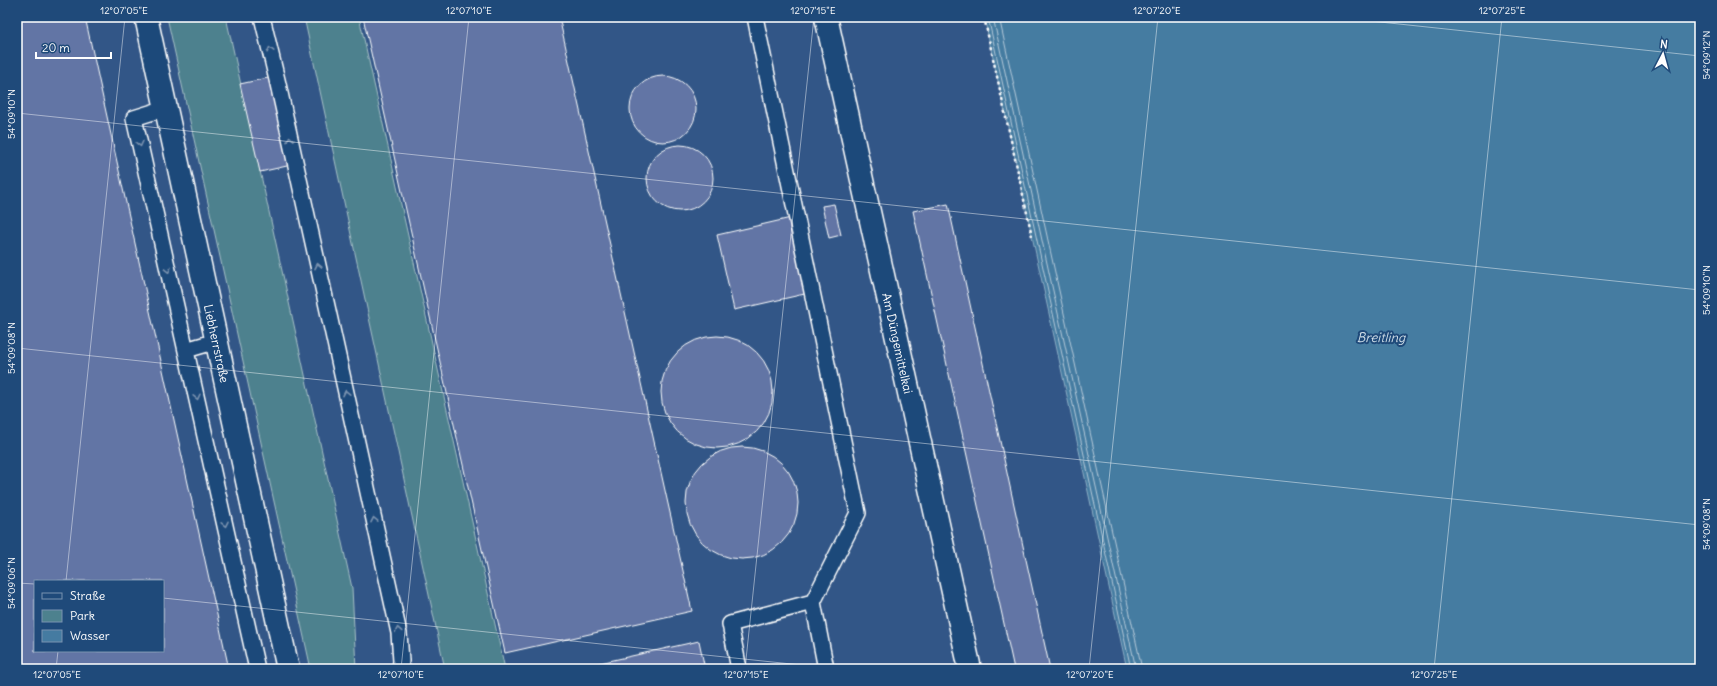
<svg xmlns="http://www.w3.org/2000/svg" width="1717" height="686" viewBox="0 0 1717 686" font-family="Delius,sans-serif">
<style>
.built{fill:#335787;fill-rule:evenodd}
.green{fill:#4d818e;stroke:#a6c0c6}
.water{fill:#457ba1;stroke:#8fb0c7}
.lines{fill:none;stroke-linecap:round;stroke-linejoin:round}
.shore{stroke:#b5cad9;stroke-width:1}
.building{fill:#6275a5;stroke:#fff;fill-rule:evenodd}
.lane-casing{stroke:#fff;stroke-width:18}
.street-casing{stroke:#fff;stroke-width:25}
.path{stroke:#fff;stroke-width:2.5;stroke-dasharray:3 3;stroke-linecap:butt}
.lane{stroke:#1f4a7a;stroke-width:15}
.street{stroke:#1f4a7a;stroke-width:22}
.oneway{stroke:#7992af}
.ticks{fill:none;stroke:#fff;stroke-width:1;stroke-opacity:0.45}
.labels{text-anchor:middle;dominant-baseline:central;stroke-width:4;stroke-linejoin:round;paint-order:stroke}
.street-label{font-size:12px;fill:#fff;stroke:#1f4a7a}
.water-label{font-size:13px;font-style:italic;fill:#d0dee8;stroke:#1f4a7a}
.neatline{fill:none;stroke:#fff;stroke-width:1.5}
.ticks-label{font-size:10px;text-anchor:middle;fill:#fff}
</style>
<rect width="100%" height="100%" fill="#1f4a7a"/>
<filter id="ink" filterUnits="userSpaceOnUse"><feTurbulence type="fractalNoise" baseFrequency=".025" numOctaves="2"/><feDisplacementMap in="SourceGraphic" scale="8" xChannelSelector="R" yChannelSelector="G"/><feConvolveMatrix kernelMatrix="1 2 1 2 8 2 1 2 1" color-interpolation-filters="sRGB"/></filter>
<g filter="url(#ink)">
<path class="built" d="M 17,17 L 984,17 L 1127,669 L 17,669 ZM 35,581 L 163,581 L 163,651 L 35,651 Z"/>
<path class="green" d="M 167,17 L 226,17 L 352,588 L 356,669 L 311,669 Z
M 304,17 L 359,17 L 505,669 L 445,669 Z"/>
<path class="water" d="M 984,17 L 1700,17 L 1700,669 L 1127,669 Z"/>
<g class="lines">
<path class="shore" d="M 988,17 L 1131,669
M 993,17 L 1136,669
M 999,17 L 1142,669"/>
</g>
<path class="building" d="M 17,17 L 85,17 L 229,669 L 17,669 ZM 35,581 L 163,581 L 163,651 L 35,651 Z
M 363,17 L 559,17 L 692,611 L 505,653 Z
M630 109a33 33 0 1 1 66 0a33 33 0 1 1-66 0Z
M 277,76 L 296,164 L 260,172 L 240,84 Z
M647 178a33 33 0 1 1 66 0a33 33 0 1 1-66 0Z
M 834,204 L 841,235 L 829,238 L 822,206 Z
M 948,204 L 1050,669 L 1014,669 L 913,211 Z
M 791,218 L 809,293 L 734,310 L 717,235 Z
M661 392a56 56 0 1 1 112 0a56 56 0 1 1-112 0Z
M686 503a56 56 0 1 1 112 0a56 56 0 1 1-112 0Z
M 699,641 L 705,669 L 573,669 Z"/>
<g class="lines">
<g class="lane-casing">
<path id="lane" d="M 262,17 L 278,84 L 399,633 L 401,661 L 400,669
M 755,17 L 858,513 L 813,602 L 826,669
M 166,108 L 134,118 L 257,669
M 186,350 L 217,341
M 739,669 L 730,624 L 813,602"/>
</g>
<g class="street-casing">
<g id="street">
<path id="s1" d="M 146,17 L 288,669"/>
<path id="s2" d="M 826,17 L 970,669"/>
</g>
</g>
<path class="path" d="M 984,17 L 1032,236"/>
<use href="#lane" class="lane"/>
<use href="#street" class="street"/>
</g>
<defs><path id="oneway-chevron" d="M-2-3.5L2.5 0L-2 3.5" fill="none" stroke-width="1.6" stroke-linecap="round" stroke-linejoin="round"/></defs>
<g class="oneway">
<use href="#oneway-chevron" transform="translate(270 50) rotate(-104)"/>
<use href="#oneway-chevron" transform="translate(290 139) rotate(-102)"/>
<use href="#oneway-chevron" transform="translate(140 144) rotate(77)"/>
<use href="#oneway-chevron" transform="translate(318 266) rotate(-102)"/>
<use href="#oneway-chevron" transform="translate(168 270) rotate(77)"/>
<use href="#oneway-chevron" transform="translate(346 393) rotate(-102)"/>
<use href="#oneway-chevron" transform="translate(197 397) rotate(77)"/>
<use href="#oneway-chevron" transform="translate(374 520) rotate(-102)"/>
<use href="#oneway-chevron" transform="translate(225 524) rotate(78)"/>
<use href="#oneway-chevron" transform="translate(398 630) rotate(-100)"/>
</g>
</g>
<path class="ticks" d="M 1333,17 L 1700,56M 17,113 L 1700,290M 17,348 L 1700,525M 66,581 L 125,17M 17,583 L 35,584M 163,598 L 839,669M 56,669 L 58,651M 401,669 L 469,17M 745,669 L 814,17M 1089,669 L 1158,17M 1434,669 L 1502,17"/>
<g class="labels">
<g class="street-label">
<text stroke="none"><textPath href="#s1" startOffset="334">Liebherrstraße</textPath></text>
<text stroke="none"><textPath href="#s2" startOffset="334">Am Düngemittelkai</textPath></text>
</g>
<g class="water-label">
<text x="1381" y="337">Breitling</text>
</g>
</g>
<rect width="1717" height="686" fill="none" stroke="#1f4a7a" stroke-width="44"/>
<rect x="34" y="580" width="130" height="72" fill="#1f4a7a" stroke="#7992af"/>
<rect x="42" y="593" width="20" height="6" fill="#1f4a7a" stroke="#7992af"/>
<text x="70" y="600" font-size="12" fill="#ffffff">Straße</text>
<rect x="42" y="610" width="20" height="12" fill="#4d818e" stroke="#7992af"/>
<text x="70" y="620" font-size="12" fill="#ffffff">Park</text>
<rect x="42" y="630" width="20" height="12" fill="#457ba1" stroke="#7992af"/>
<text x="70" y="640" font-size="12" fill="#ffffff">Wasser</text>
<g transform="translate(1663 54) rotate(6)" stroke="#1f4a7a" stroke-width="3" paint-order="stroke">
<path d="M0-3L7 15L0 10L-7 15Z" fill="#ffffff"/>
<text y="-6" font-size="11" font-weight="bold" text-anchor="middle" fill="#ffffff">N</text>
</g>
<path d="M36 52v6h75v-6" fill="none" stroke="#ffffff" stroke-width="2"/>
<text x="42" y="52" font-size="12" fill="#ffffff" stroke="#1f4a7a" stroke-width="3" paint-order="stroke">20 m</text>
<rect x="22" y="22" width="1673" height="642" class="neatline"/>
<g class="ticks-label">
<text x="124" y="14">12°07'05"E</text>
<text x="469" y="14">12°07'10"E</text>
<text x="813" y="14">12°07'15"E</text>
<text x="1157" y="14">12°07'20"E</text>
<text x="1502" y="14">12°07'25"E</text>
<text transform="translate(1706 55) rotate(-90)" y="4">54°09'12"N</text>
<text transform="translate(11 114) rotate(-90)" y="4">54°09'10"N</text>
<text transform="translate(1706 290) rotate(-90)" y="4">54°09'10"N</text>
<text transform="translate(11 348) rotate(-90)" y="4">54°09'08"N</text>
<text transform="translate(1706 524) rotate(-90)" y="4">54°09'08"N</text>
<text transform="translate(11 583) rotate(-90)" y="4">54°09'06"N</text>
<text x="57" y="678">12°07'05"E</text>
<text x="401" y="678">12°07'10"E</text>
<text x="746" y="678">12°07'15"E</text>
<text x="1090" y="678">12°07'20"E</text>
<text x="1434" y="678">12°07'25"E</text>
</g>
</svg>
